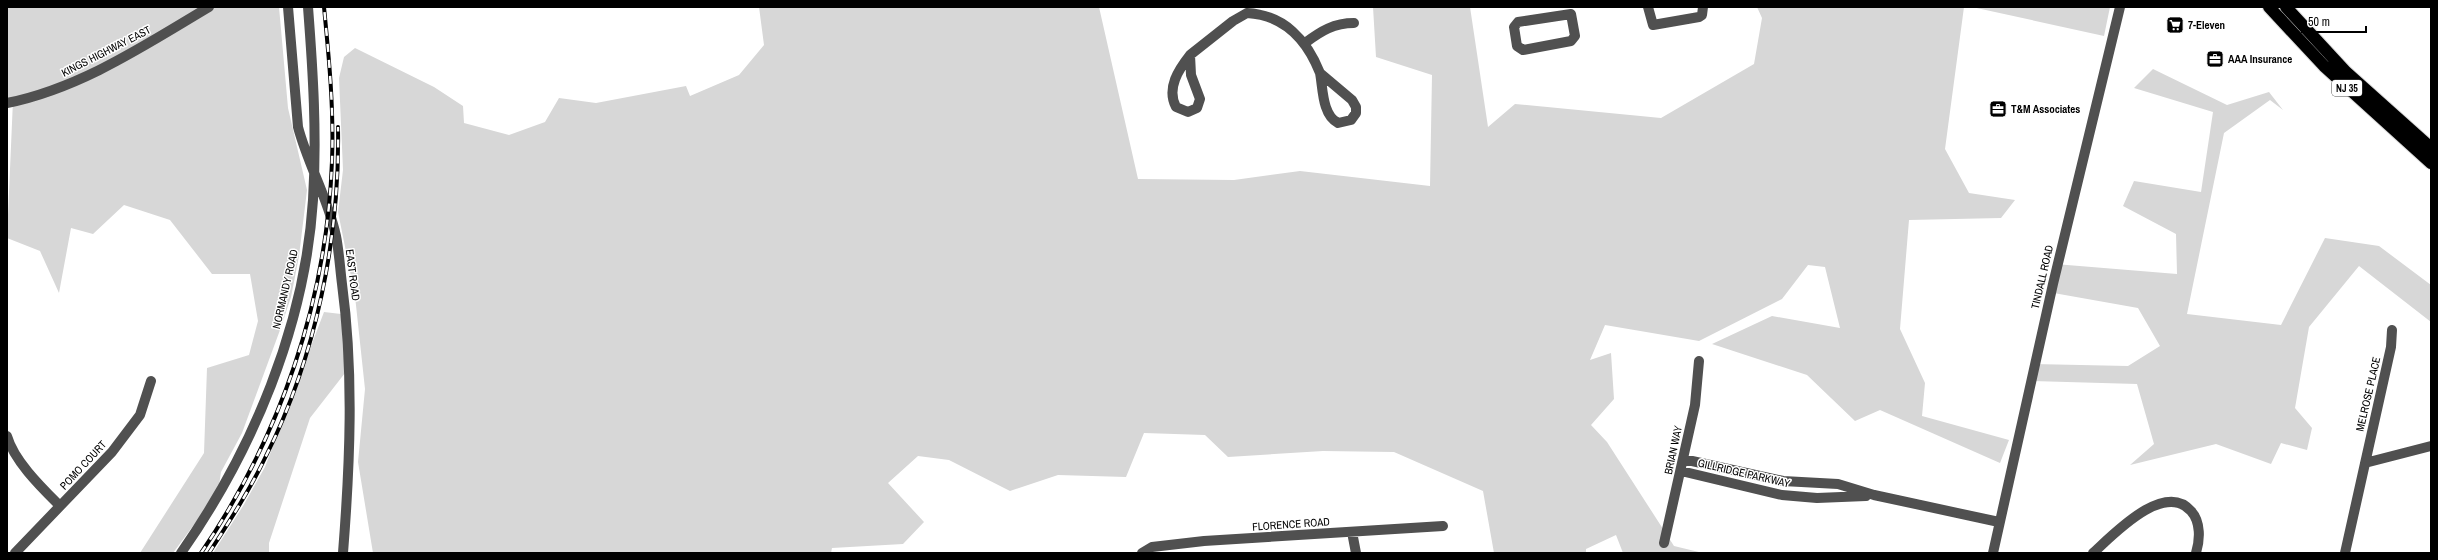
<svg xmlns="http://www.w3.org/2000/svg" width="2438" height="560" viewBox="0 0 2438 560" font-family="'Archivo Narrow',sans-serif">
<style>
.green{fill:#d7d7d7}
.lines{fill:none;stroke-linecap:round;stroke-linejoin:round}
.highway-casing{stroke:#dbdbdb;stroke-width:14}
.minor{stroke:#505050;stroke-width:10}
.highway{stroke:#000;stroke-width:12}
.rail-casing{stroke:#000;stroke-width:4}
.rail{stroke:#fff;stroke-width:2.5;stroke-dasharray:8;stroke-linecap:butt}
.labels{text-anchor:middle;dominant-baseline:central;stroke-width:3;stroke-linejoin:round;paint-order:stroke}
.shield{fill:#fff;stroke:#4c4c4c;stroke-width:1}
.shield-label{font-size:10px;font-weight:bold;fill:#000}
.poi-label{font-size:11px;font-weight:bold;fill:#000;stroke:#fff;text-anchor:start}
.street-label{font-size:11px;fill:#000;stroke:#fff}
</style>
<rect width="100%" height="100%" fill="#fff"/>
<path class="green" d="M 7,7 L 279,7 L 288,108 L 307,190 L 299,256 L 291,297 L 280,330 L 242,433 L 221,472 L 218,492 L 173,553 L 140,553 L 204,453 L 207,368 L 249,355 L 258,321 L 250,274 L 212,274 L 170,220 L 124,205 L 93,234 L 71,228 L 59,293 L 40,251 L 7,238 L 13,100 L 7,100 Z
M 759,7 L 1099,7 L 1138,179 L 1234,180 L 1300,171 L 1430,186 L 1432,75 L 1376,57 L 1373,7 L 1470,7 L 1488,127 L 1515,104 L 1661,118 L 1754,64 L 1762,18 L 1757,7 L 1964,7 L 1945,149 L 1969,193 L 2015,200 L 2001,218 L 1909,220 L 1900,329 L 1925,383 L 1922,416 L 2009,440 L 2000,463 L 1880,410 L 1855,421 L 1807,375 L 1712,344 L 1772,316 L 1840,328 L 1825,267 L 1808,265 L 1782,299 L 1699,341 L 1605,325 L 1590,360 L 1611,353 L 1614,399 L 1591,425 L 1607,442 L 1674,546 L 1703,553 L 1623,553 L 1616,535 L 1586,549 L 1586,553 L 1494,553 L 1483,491 L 1394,452 L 1323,451 L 1228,457 L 1205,435 L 1144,433 L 1126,477 L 1058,475 L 1010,491 L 949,460 L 918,456 L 888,483 L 924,522 L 903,544 L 832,548 L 831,553 L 373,553 L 358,462 L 365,389 L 355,296 L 338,212 L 343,170 L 339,78 L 344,57 L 355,48 L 434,87 L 463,106 L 464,123 L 509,135 L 545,122 L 559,98 L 596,103 L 686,86 L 690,96 L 739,75 L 764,45 Z
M 1972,7 L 2110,7 L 2104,36 Z
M 2153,69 L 2227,105 L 2269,92 L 2283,110 L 2270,100 L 2224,133 L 2187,314 L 2281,325 L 2325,238 L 2379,246 L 2431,285 L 2431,322 L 2359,266 L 2309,327 L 2295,408 L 2312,428 L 2307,450 L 2281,443 L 2271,464 L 2216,444 L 2130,465 L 2154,444 L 2137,384 L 2029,381 L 2033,364 L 2128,366 L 2160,346 L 2138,308 L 2048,292 L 2055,264 L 2177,274 L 2176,234 L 2123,206 L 2134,181 L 2201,192 L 2213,112 L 2134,88 Z
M 324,312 L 341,314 L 345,373 L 310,418 L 269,543 L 269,553 L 213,553 L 243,506 L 265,467 Z"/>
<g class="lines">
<g class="highway-casing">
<path id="highway" d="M 2269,7 L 2324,66 L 2431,163
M 2286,7 L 2346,72 L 2431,148"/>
</g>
<path class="minor" d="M 288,7 L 298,127 C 308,165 328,198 336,236 C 339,251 340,268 342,284 C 354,373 350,464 343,553
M 1648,7 L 1653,25 L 1699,17 L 1702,15 L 1703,7
M 1247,13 C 1284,15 1307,40 1320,73
M 1571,14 L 1575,36 L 1571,41 L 1523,50 L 1517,46 L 1514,27 L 1518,22 Z
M 1305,43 C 1321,31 1334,23 1354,23
M 1190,55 L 1191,75 L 1200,99 L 1197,108 L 1188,112 L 1176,107 C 1166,88 1179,69 1190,55 Z
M 1190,55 L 1233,21 L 1247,13
M 1320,73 L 1352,100 L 1356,107 L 1356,113 L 1351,120 L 1338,123 C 1322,115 1323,88 1320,73 Z
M 7,103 C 81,88 145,45 209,7
M 7,436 C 14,461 42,488 60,506
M 1683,459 L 1783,481 L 1838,484 L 1874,495 L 1999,522
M 2365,463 L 2431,446
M 1681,471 L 1782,495 L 1817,498 L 1866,496
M 1352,532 L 1356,553
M 1664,543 L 1695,405 L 1699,361
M 15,553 L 112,452 L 140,415 L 151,381
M 181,553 C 253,450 305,326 313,200 C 317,135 313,72 308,7
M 1142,553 L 1152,547 L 1204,541 L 1443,526
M 1993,553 L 2053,284 L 2120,7
M 2093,553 C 2112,536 2164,480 2191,511 C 2201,522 2200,540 2196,553
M 2345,553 L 2391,347 L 2392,330"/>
<use href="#highway" class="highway"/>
<g class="rail-casing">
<path id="rail" d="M 201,553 C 280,437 327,301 332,161 C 334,109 329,58 324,7
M 209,553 C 229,522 250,490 266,456 C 316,356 340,238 338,127"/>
</g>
<use href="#rail" class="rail"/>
</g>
<defs>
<g id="supermarket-square" transform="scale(0.9)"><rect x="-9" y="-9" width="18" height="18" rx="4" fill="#000" stroke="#fff"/><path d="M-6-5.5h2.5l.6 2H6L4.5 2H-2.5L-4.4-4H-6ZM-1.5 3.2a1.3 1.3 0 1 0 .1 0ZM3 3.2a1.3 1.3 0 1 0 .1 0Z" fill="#fff"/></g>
<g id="office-square" transform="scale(0.9)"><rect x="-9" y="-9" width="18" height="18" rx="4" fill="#000" stroke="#fff"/><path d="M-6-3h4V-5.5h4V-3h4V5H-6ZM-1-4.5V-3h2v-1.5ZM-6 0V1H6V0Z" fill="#fff"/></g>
</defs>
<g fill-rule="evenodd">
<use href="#supermarket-square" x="2175" y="25"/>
<use href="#office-square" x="2215" y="59"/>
<use href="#office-square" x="1998" y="109"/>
</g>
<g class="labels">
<rect class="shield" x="2332" y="80" width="30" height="16" rx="3"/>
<g class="shield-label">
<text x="2347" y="88">NJ 35</text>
</g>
<g class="poi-label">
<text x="2188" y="25">7-Eleven</text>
<text x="2228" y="59">AAA Insurance</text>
<text x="2011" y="109">T&amp;M Associates</text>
</g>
<g class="street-label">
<text transform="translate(106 51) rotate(-27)">KINGS HIGHWAY EAST</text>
<text transform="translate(353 275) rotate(83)">EAST ROAD</text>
<text transform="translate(2042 277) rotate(-77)">TINDALL ROAD</text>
<text transform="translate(285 289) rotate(-77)">NORMANDY ROAD</text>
<text transform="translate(2368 394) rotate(-77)">MELROSE PLACE</text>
<text transform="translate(1673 450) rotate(-78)">BRIAN WAY</text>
<text transform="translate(83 465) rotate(-47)">POMO COURT</text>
<text transform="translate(1744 473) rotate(13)">GILLRIDGE PARKWAY</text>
<text transform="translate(1291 524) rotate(-4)">FLORENCE ROAD</text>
</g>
</g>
<rect width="2438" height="560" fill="none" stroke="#000000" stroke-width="16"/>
<path d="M2302 26v6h64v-6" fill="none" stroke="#000000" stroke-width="2"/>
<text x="2308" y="26" font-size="12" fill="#000000" stroke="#ffffff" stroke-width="3" paint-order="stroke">50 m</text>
</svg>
